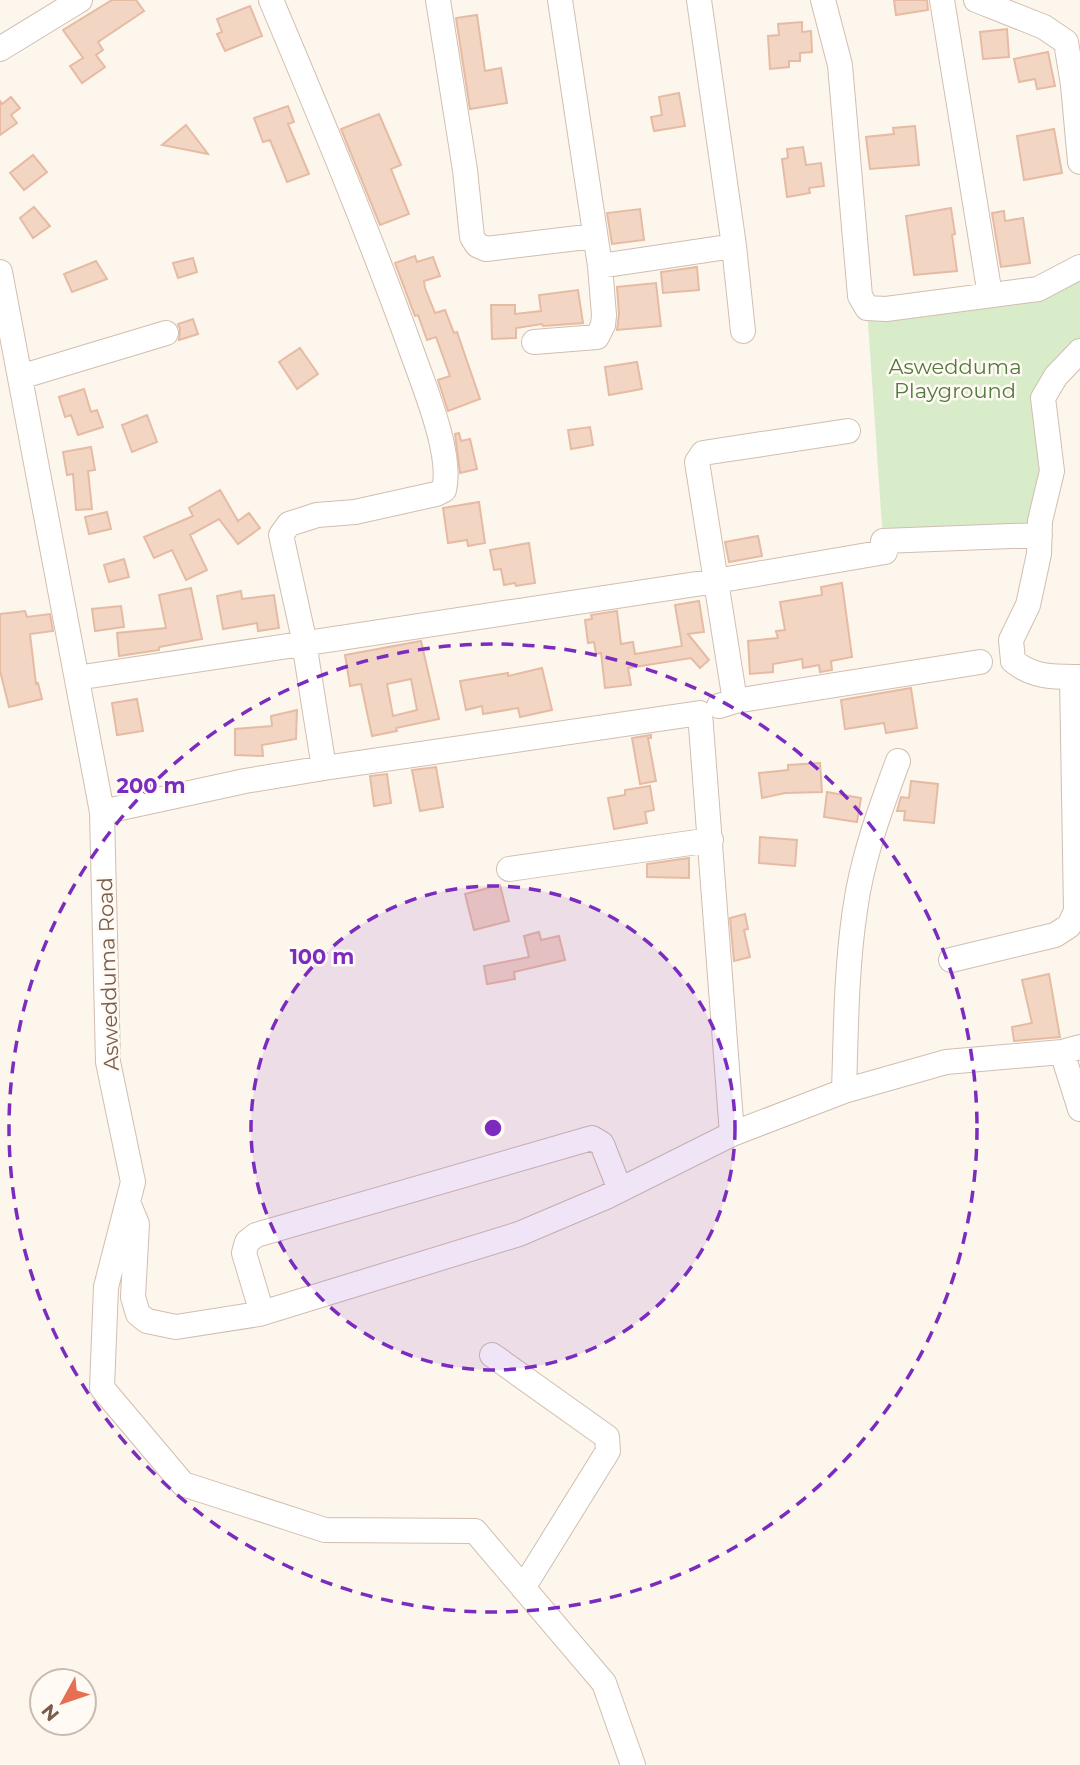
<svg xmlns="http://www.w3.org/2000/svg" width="1080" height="1765" viewBox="0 0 1080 1765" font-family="Montserrat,sans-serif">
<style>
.green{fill:#d8ecc9}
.building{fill:#f3d5c3;stroke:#e6bba3;stroke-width:2;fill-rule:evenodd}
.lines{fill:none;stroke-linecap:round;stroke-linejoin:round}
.minor-casing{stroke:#d1beb0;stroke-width:26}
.minor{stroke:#fff;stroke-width:24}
.ring{fill:none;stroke:#7b2cbf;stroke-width:3.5;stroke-dasharray:12 9}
.labels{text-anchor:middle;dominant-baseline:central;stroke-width:5;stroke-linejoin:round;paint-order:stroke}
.park-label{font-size:21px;fill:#537a41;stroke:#fffaf3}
.street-label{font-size:21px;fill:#7a5c4d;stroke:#fffaf3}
.centre{fill:#7b2cbf;stroke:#fffaf3;stroke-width:3.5}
.ring-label{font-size:21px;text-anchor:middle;font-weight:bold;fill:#7b2cbf;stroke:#fffaf3;stroke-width:5;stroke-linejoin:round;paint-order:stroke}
</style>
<rect width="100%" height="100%" fill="#fdf6ec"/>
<path class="green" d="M 1080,271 L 1080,341 L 1035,400 L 1041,466 L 1040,535 L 883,541 L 867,308 Z"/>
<path class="building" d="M 112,0 L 136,0 L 144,11 L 98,42 L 103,50 L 96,55 L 105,67 L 82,83 L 70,66 L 83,58 L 63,30 Z
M 894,0 L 927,0 L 928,10 L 896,15 Z
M 250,6 L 262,36 L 225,51 L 217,34 L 222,32 L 217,19 Z
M 477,15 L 485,71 L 501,68 L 507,103 L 470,109 L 456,18 Z
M 802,22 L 802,32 L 811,31 L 812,52 L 800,53 L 800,61 L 789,61 L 789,67 L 770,69 L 768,36 L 779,35 L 778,24 Z
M 1007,29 L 1009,57 L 983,59 L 980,32 Z
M 1048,52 L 1055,86 L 1037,89 L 1035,79 L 1019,82 L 1014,59 Z
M 679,93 L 685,126 L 654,131 L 651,117 L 662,115 L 659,97 Z
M 11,97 L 20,108 L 11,115 L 17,123 L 0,135 L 0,101 L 2,104 Z
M 288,106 L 294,122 L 288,124 L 309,174 L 287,182 L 270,140 L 263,142 L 254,118 Z
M 379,114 L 401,165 L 391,169 L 409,214 L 380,225 L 341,129 Z
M 186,125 L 208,154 L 162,145 Z
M 915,126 L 919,165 L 870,169 L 866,137 L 894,134 L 893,128 Z
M 1054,129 L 1062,173 L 1024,180 L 1017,136 Z
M 803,147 L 806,165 L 821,163 L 824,186 L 809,188 L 810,193 L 787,197 L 782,159 L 788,158 L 787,149 Z
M 33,155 L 47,172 L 24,190 L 10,173 Z
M 34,207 L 50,226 L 33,238 L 20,218 Z
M 951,208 L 955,234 L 952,235 L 957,271 L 914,275 L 906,216 Z
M 640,209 L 644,240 L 612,244 L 607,213 Z
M 1004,211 L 1005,221 L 1023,218 L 1030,263 L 1001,267 L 992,213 Z
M 415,256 L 417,262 L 433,257 L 440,276 L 424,281 L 425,288 L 435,313 L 445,310 L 454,333 L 457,332 L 480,399 L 448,411 L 438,380 L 450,376 L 436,337 L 427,340 L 418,315 L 415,316 L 395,263 Z
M 193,258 L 197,272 L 178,278 L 173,263 Z
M 96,261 L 107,279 L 72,292 L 64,274 Z
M 697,267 L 699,290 L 663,293 L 661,272 Z
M 656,283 L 661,326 L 617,330 L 619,314 L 617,287 Z
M 578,290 L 583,323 L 543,326 L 542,324 L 516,328 L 516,338 L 492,339 L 491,305 L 515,305 L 515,314 L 541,311 L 539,295 Z
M 193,319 L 198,334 L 179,340 L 180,329 L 178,324 Z
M 300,348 L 318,374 L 297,389 L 279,362 Z
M 637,362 L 642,389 L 609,395 L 605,367 Z
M 84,389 L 91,412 L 97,410 L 103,427 L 78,435 L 71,415 L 65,417 L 59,397 Z
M 147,415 L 157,442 L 132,452 L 122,425 Z
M 590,427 L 593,445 L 571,449 L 568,430 Z
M 459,433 L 461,441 L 470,439 L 477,469 L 460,473 L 455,434 Z
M 91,447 L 95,470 L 88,471 L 92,509 L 76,510 L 73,474 L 67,475 L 63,452 Z
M 220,490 L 238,521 L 249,513 L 260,528 L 238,544 L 219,519 L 190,535 L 207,570 L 186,580 L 172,550 L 154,558 L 144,537 L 193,516 L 189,508 Z
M 479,502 L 485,543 L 468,546 L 467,540 L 448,543 L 443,508 Z
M 107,512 L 111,529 L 89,534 L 85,517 Z
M 758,536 L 762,556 L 729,562 L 725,542 Z
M 529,543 L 535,583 L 516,586 L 515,583 L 504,585 L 501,569 L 494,570 L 490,550 Z
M 124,559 L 129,577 L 109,582 L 104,565 Z
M 842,583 L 852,657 L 831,661 L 832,670 L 820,672 L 819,665 L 803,668 L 802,659 L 773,664 L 773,672 L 750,674 L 748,641 L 778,638 L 776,631 L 785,630 L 780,602 L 822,595 L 821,587 Z
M 191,588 L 202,639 L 159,647 L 159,650 L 119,656 L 117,633 L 166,628 L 159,595 Z
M 241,591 L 242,599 L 274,595 L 279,628 L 258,631 L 257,623 L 223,629 L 217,596 Z
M 699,601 L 704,632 L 688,634 L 709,660 L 700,668 L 691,658 L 628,668 L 631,685 L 605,688 L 601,653 L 596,654 L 594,642 L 588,643 L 585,620 L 592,619 L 591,615 L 617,611 L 621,644 L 633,642 L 635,654 L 682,646 L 675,605 Z
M 121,606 L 124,627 L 95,631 L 92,609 Z
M 25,611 L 27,617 L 50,614 L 53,631 L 30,634 L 36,684 L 38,683 L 42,699 L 9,707 L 0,671 L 0,614 Z
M 421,641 L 439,719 L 396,728 L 397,731 L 372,736 L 361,684 L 350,686 L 345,655 ZM 411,679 L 417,710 L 393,716 L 387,684 Z
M 542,668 L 552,710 L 520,717 L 518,708 L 483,714 L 482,706 L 466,710 L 460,681 L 508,673 L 508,676 Z
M 911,688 L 917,728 L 886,733 L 884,723 L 845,729 L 841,700 Z
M 137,699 L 143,731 L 117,735 L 112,703 Z
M 297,710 L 296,739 L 262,745 L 263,756 L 235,755 L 235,729 L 272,726 L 271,716 Z
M 651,735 L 651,738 L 648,738 L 656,781 L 640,784 L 632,738 Z
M 820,763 L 822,792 L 785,793 L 762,798 L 759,773 L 788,770 L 788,765 Z
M 436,767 L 443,807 L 420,811 L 412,770 Z
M 387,774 L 391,803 L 374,806 L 370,776 Z
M 911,781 L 938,784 L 934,823 L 904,820 L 905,811 L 897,811 L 901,797 L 909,798 Z
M 650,786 L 654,810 L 645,812 L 647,823 L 614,829 L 608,798 L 625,795 L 625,790 Z
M 827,792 L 861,798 L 857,822 L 824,817 Z
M 760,837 L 797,840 L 795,866 L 759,863 Z
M 689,858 L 689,878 L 647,877 L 647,864 Z
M 500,885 L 509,921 L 474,930 L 465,894 Z
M 745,914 L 748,929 L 744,930 L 750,957 L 734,961 L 730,918 Z
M 539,932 L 541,940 L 559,936 L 565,960 L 514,972 L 515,979 L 487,984 L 484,966 L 529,957 L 524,936 Z
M 1049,974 L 1060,1037 L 1014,1041 L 1012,1027 L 1032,1023 L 1022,980 Z"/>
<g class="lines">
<g class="minor-casing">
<path id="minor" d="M 271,0 C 320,116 369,233 412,352 C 424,386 453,455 444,490 L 436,494 L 355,512 L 317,515 L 289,524 L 281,535 L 302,630 L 324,768
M 438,0 L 465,170 L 472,237 L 477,245 L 486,249 L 595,236
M 699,0 L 734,246 L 743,331
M 823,0 L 840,65 L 860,296 L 867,308 L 886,309 L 1038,289 L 1080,267
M 942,0 L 990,295
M 976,0 L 1044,27 L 1066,42 L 1073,85 L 1080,162
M 0,49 L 80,0
M 600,266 L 734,246
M 0,272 L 102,812 L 108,1062 L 133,1182 L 106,1287 L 102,1388 L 183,1484 L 325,1530 L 475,1531 L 604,1683 L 633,1765
M 534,342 L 597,337 L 603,325 L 604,315 L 600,266 L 560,0
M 1080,351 L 1056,376 L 1043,398 L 1052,471 L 1040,521 L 1039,554 L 1028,605 L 1011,640 L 1013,661 C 1034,678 1054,677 1080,677
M 20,377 L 166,333
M 83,677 L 716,581 L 885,552 L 883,541 L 1040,535
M 735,701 L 697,462 L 703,453 L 848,431
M 719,706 L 735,701 L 980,662
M 102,812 L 245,781 L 324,768 L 700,713 L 732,1134 L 606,1197 L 519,1234 L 259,1314 L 176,1327 L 147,1321 L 138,1314 L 133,1297 L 137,1224 L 130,1207
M 509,869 L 711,840
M 951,960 L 1055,935 L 1069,926 L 1076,911 L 1072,677
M 1062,1052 L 1080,1109
M 844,1091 L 946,1062 L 1062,1052 L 1080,1047
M 732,1134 L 844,1091 C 846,1031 846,970 855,910 C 862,858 880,810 898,761
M 262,1313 L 244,1253 L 247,1242 L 256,1235 L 592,1138 L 602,1144 L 620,1190
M 492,1355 L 607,1437 L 608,1451 L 523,1588"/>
</g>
<use href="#minor" class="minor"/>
</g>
<circle cx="493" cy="1128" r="242" fill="#7b2cbf" fill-opacity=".12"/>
<g class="ring">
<circle cx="493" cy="1128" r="242"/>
<circle cx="493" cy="1128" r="484"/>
</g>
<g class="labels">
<g class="park-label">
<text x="955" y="366">Aswedduma<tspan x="955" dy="24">Playground</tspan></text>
</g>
<g class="street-label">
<text transform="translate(108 974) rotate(-92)">Aswedduma Road</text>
</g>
</g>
<circle cx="493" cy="1128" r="10" class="centre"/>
<g class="ring-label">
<text x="151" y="793">200 m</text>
<text x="322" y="964">100 m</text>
</g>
<g transform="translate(63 1702) rotate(230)"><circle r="33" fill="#fffaf3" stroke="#cabbb1" stroke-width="2"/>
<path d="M0-5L12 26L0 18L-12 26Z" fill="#e76f51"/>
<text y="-10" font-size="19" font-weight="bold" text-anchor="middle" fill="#7a5c4d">N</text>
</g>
</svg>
